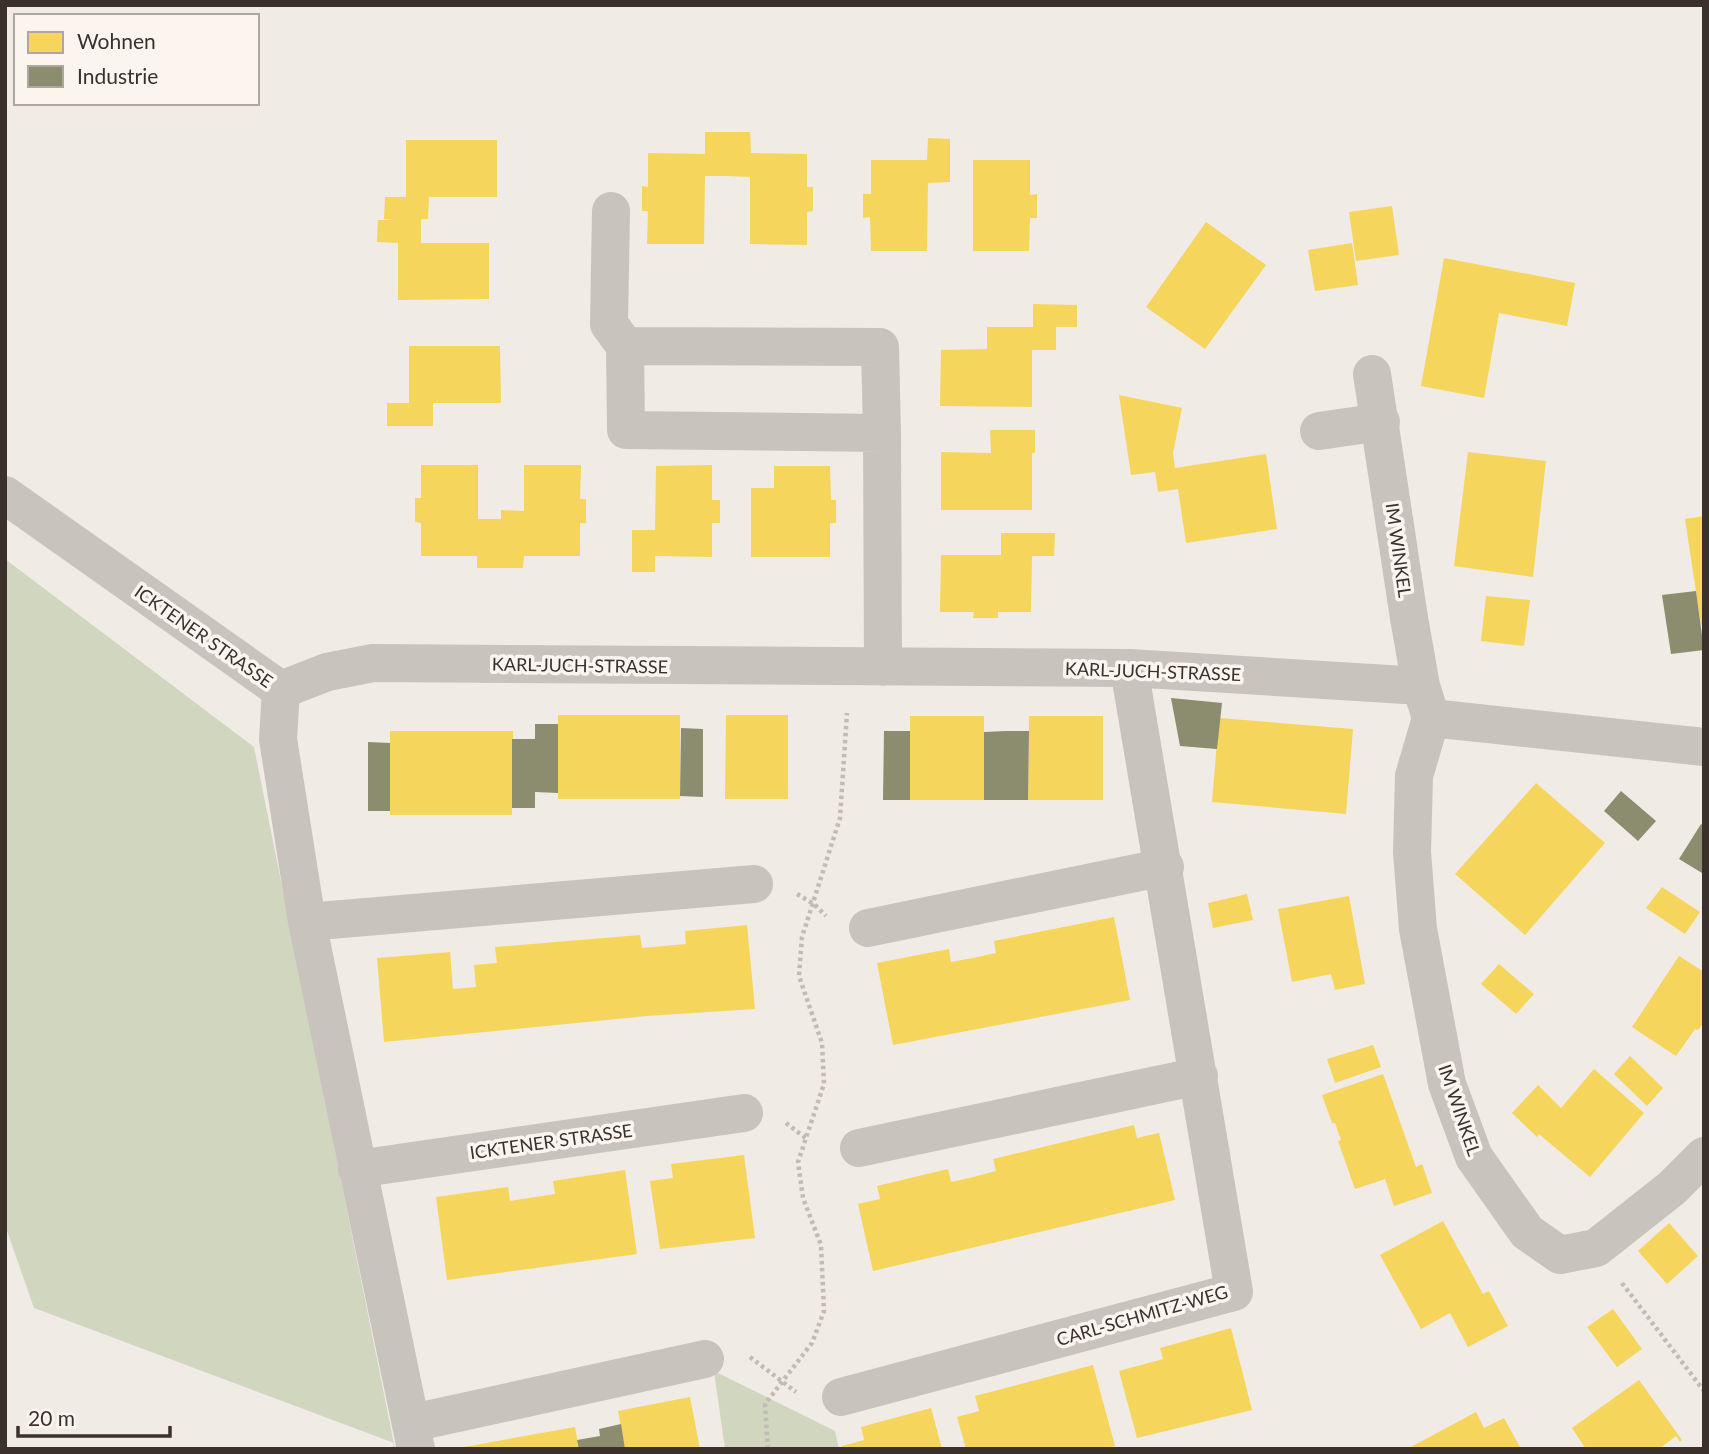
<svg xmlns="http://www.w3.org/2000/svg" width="1709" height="1454" viewBox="0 0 1709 1454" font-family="Lato,sans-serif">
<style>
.green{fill:#d1d6bf}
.homes{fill:#f6d55c}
.industry{fill:#8c8c6e}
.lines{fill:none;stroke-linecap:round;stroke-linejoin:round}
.path{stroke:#c2bbb6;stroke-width:4.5;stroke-dasharray:3.5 3.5;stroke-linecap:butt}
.minor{stroke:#c9c3be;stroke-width:38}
.labels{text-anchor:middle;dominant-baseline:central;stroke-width:7;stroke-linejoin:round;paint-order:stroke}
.street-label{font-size:18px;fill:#3b302b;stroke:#fbf5ee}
</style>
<rect width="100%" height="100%" fill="#f0ebe5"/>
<path class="green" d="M 5,559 L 254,747 L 395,1449 L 392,1449 L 394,1443 L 34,1308 L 5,1225 Z
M 714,1371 L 835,1431 L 839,1449 L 725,1449 Z"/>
<path class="homes" d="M 705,132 L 750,132 L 751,153 L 807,154 L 807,187 L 813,187 L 813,211 L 807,212 L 807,245 L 750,244 L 750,177 L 727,176 L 705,176 L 704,244 L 647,244 L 648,211 L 642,211 L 642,186 L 648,187 L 648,153 L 705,154 Z
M 928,138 L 950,139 L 950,182 L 928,183 L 927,251 L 871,251 L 870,217 L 863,218 L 863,194 L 871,194 L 871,160 L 927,160 Z
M 406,140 L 497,140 L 497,197 L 429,197 L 428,219 L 421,219 L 421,243 L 489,243 L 489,299 L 398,300 L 398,243 L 377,242 L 378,220 L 395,220 L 384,219 L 385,197 L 406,197 Z
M 973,160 L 1030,160 L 1030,195 L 1037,194 L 1037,218 L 1030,218 L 1029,251 L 973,251 Z
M 1392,206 L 1399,255 L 1356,261 L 1349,212 Z
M 1206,222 L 1266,265 L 1205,349 L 1146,307 Z
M 1352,243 L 1358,285 L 1315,291 L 1308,250 Z
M 1444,258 L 1575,283 L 1567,326 L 1499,313 L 1484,398 L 1421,386 Z
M 1033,304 L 1077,305 L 1077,327 L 1056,327 L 1056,350 L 1032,350 L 1032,407 L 940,406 L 941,350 L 987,349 L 987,327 L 1033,327 Z
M 409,346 L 500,346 L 501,403 L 433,403 L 433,426 L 387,426 L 387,403 L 409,403 Z
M 1119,395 L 1182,408 L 1173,453 L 1175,468 L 1266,454 L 1277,529 L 1186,543 L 1178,489 L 1158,492 L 1155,472 L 1131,475 Z
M 990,430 L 1035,430 L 1035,453 L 1032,453 L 1032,510 L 941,510 L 941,452 L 991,453 Z
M 1468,452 L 1546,461 L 1533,577 L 1454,566 Z
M 421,465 L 478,465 L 478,519 L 501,519 L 501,510 L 524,511 L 524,465 L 581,465 L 580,499 L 586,499 L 586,523 L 580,523 L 580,556 L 524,556 L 523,568 L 477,568 L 477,556 L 421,556 L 421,523 L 415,522 L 415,498 L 421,498 Z
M 712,465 L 712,500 L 720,500 L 720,523 L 712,523 L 712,557 L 655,556 L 655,572 L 632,572 L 632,530 L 655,530 L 656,466 Z
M 774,466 L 830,466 L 831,500 L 836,500 L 836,523 L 830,523 L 830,557 L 751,557 L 751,488 L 774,488 Z
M 1704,516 L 1704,624 L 1701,625 L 1685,519 Z
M 1001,533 L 1055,533 L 1054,556 L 1032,556 L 1031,612 L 998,612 L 998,618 L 973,618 L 974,612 L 940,612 L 941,555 L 1001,555 Z
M 1486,596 L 1530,600 L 1524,646 L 1481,641 Z
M 558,715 L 680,715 L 680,799 L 558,799 Z
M 726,715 L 788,715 L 788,799 L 725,799 Z
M 910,716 L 984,716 L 984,800 L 910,800 Z
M 1029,716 L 1103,716 L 1103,800 L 1028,800 Z
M 1219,718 L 1353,729 L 1346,814 L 1212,802 Z
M 390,731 L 513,731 L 512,815 L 390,815 Z
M 1536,783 L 1605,843 L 1525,935 L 1455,874 Z
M 1662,887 L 1700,912 L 1685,934 L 1646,908 Z
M 1247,894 L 1253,920 L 1213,928 L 1208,903 Z
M 1349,896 L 1365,984 L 1335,990 L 1331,974 L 1292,982 L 1278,909 Z
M 1114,917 L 1130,1000 L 893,1045 L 877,963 L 949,949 L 951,962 L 973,958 L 996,953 L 994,941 Z
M 747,925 L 755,1009 L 647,1016 L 384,1042 L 377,958 L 450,952 L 453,989 L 476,987 L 474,965 L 497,963 L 495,947 L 640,935 L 642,948 L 686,944 L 685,931 Z
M 1679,956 L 1704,972 L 1704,1022 L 1698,1030 L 1695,1029 L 1676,1056 L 1632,1027 Z
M 1499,964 L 1534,994 L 1516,1014 L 1481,984 Z
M 1373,1045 L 1381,1067 L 1335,1083 L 1327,1059 Z
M 1630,1056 L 1663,1088 L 1647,1106 L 1614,1074 Z
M 1594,1069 L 1644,1113 L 1590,1177 L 1539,1134 L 1537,1137 L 1512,1113 L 1538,1085 L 1561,1108 Z
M 1383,1074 L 1416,1167 L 1422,1164 L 1432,1193 L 1394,1206 L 1385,1179 L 1355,1189 L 1338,1141 L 1341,1140 L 1335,1123 L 1332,1123 L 1322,1095 Z
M 1134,1125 L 1137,1138 L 1159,1133 L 1175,1200 L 873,1271 L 858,1204 L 880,1199 L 877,1186 L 948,1169 L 951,1182 L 973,1177 L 996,1171 L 993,1159 Z
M 744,1155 L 755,1238 L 660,1249 L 650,1181 L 673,1178 L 671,1164 Z
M 625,1170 L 637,1254 L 447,1280 L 436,1197 L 508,1187 L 510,1201 L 555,1194 L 553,1181 Z
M 1443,1221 L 1483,1294 L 1489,1291 L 1508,1326 L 1468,1347 L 1450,1313 L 1421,1329 L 1380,1255 Z
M 1669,1223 L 1698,1256 L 1667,1284 L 1638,1251 Z
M 1613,1309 L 1642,1349 L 1617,1367 L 1587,1327 Z
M 1231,1328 L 1252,1410 L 1137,1438 L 1119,1371 L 1163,1359 L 1160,1348 Z
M 1093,1365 L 1115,1446 L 1103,1449 L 966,1449 L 957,1417 L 979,1411 L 975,1396 Z
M 1639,1380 L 1682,1440 L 1680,1442 L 1676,1436 L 1659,1449 L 1586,1449 L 1572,1428 Z
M 690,1397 L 700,1449 L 625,1449 L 618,1411 Z
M 931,1408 L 942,1449 L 842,1449 L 842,1446 L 864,1440 L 861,1427 Z
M 1476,1412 L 1484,1428 L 1504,1418 L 1521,1449 L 1407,1449 Z
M 575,1427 L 579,1449 L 464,1449 L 464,1447 Z"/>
<path class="industry" d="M 1696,591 L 1704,650 L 1671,654 L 1662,595 Z
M 1171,698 L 1222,703 L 1217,749 L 1180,746 Z
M 535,724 L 558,724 L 558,793 L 535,792 L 535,808 L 512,808 L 512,739 L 535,739 Z
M 681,728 L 703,729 L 703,797 L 680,796 Z
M 884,731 L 910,731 L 910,800 L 883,800 Z
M 1006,731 L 1029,731 L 1028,800 L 984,800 L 984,732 Z
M 368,742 L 390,743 L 390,811 L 368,811 Z
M 1621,791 L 1656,821 L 1638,841 L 1604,811 Z
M 1701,824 L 1704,826 L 1702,873 L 1679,859 Z
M 621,1424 L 625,1449 L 579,1449 L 577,1440 L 600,1436 L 599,1429 Z"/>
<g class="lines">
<path class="path" d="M 797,894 L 814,904 L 826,916
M 786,1123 L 807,1139
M 1622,1283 L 1704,1391
M 750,1357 L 796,1392
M 768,1449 L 765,1404 L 812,1343 L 824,1311 L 821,1245 L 803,1198 L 798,1162 L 824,1084 L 822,1043 L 799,976 L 802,937 L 840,818 L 847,713"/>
<path class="minor" d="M 611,211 L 609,324 L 625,346 L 626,430 L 882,433 L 883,667
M 625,346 L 880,347 L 882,433
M 1372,374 L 1409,618 L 1421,686 L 1431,718 L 1414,776 L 1412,852 L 1418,929 L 1447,1084 L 1474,1157 L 1527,1232 L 1560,1255 L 1596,1248 L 1672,1188 L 1704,1156
M 1319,431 L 1381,422
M 5,495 L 281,690
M 281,690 L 327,672 L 373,663 L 1129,668 L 1421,686
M 281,690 L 278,739 L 307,922 L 416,1449
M 1431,718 L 1704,747
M 307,922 L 754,884
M 868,928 L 1165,867
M 859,1148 L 1199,1076
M 357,1169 L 744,1113
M 841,1397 L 1234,1292 L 1129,668
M 412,1423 L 705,1359"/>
</g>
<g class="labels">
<g class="street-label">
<text transform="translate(1399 550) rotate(82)">IM WINKEL</text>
<text transform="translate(204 636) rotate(35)">ICKTENER STRASSE</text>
<text transform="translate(580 665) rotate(1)">KARL-JUCH-STRASSE</text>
<text transform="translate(1153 671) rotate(2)">KARL-JUCH-STRASSE</text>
<text transform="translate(1460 1110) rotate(71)">IM WINKEL</text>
<text transform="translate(551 1141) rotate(-8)">ICKTENER STRASSE</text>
<text transform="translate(1142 1315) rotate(-16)">CARL-SCHMITZ-WEG</text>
</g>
</g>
<rect width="1709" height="1454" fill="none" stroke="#3b302b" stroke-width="14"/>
<rect x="14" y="14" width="245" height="91" fill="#fbf5ee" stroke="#aea6a0" stroke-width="2"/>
<rect x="28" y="32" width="35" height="21" fill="#f6d55c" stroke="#aea6a0" stroke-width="2"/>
<text x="77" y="49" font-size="21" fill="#3b302b">Wohnen</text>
<rect x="28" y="66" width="35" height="21" fill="#8c8c6e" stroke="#aea6a0" stroke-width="2"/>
<text x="77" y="84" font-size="21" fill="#3b302b">Industrie</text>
<path d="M18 1426v10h152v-10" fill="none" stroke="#3b302b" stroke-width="3.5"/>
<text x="28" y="1426" font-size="21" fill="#3b302b" stroke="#fbf5ee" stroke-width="5" paint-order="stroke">20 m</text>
</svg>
